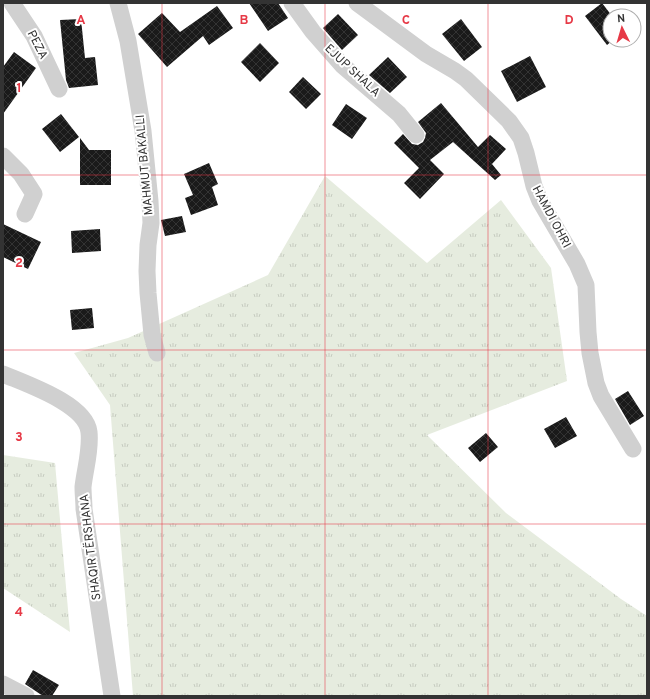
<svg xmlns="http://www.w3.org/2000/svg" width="650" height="699" viewBox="0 0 650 699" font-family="Overpass,sans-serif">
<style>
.grass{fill:url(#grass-tufts)}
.building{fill:url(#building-cross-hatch)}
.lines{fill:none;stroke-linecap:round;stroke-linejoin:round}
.minor{stroke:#d0d0d0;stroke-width:17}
.grid{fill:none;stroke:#e63946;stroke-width:1;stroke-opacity:0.55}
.labels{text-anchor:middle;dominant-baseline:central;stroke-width:4;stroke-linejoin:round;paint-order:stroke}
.street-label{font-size:12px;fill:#333;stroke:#fff}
.grid-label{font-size:13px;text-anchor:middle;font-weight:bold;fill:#e63946;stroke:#fff;stroke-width:4;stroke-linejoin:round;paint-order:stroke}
</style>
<defs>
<pattern id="grass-tufts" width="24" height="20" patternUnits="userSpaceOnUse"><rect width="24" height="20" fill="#e6ecdf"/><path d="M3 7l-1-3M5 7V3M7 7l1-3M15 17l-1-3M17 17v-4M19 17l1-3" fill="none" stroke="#c6cbc0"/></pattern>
<pattern id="building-cross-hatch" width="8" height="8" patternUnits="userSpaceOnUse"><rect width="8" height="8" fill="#1a1a1a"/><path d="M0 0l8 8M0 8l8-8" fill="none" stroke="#333"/></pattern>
</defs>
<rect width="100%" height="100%" fill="#fff"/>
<path class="grass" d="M 325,176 L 427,263 L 501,200 L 551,268 L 567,381 L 427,435 L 506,513 L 621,599 L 647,616 L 647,696 L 133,696 L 110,405 L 74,353 L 128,338 L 268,275 Z
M 3,455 L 55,463 L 70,632 L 3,588 Z"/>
<path class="building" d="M 249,3 L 278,3 L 288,18 L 268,31 Z
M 602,3 L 612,16 L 610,16 L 610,40 L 613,40 L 607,45 L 585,16 Z
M 217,6 L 233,28 L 209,45 L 203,36 L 167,67 L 138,34 L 162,13 L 180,32 Z
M 338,14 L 358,35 L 342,50 L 323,28 Z
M 81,19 L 85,58 L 95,57 L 98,85 L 69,88 L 66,80 L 60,20 Z
M 461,19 L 482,47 L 464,61 L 442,34 Z
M 260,43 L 279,63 L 260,82 L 241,62 Z
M 14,52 L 36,68 L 3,114 L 3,67 Z
M 530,56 L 546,87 L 517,102 L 501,71 Z
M 388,57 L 407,77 L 390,93 L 369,75 Z
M 303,77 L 321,94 L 306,109 L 289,92 Z
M 441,103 L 478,147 L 490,135 L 506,149 L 492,164 L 501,175 L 495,180 L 453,142 L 430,160 L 444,174 L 420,199 L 404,183 L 419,168 L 394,143 L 403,134 L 412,144 L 418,145 L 423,142 L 425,138 L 426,133 L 418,122 Z
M 346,104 L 367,118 L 352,139 L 332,125 Z
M 61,114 L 79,137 L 60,152 L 42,129 Z
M 80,138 L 89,150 L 111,150 L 111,185 L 80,185 Z
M 209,163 L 218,184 L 212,187 L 218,205 L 191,215 L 185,198 L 193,195 L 184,174 Z
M 182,216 L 186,232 L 165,236 L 161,220 Z
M 3,224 L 41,242 L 28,269 L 3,257 Z
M 100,229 L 101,251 L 72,253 L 71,231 Z
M 92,308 L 94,328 L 72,330 L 70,310 Z
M 628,391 L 644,416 L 630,425 L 615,399 Z
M 566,417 L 577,436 L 555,448 L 544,429 Z
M 486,433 L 498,447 L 480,462 L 468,448 Z
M 33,670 L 59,685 L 52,696 L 43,696 L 25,684 Z"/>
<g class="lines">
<path class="minor" d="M 12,3 L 34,36 L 59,89
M 118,3 L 128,41 L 143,131 L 150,201 L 151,223 L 148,245 L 147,271 L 148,293 L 152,335 L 157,353
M 292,3 L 313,32 L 342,65 L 399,114 L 416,135
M 357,3 L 426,54 L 455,71 L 466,79 L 509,121 L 521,138 L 526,153 L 534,186 L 540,201 L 577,264 L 586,285 L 588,332 L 590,353 L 596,383 L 601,396 L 633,449
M 3,156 L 21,174 L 34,194 L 25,214
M 3,374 C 26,384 86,404 89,432 C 91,450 85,469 83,487 C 83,494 84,502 84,509 L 112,696
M 3,684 L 26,696"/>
</g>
<path class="grid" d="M 162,3 L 162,696M 325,3 L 325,696M 488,3 L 488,696M 3,175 L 647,175M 3,350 L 647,350M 3,524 L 647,524"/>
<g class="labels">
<g class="street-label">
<text transform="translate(37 45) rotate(63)">PEZA</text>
<text transform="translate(352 71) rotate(43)">EJUP SHALA</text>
<text transform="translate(145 165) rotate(-95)">MAHMUT BAKALLI</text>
<text transform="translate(551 217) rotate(62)">HAMDI OHRI</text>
<text transform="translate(91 547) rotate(-97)">SHAQIR TËRSHANA</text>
</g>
</g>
<g class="grid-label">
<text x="81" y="24">A</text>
<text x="244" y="24">B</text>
<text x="406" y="24">C</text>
<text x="569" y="24">D</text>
<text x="19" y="92">1</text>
<text x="19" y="267">2</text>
<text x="19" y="441">3</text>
<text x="19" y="616">4</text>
</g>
<rect width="650" height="699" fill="none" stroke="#333333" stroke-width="8"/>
<g transform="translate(622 28) rotate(355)"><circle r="19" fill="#ffffff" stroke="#adadad"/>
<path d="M0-3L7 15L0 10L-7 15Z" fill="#e63946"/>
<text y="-6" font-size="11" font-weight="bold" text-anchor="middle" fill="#333333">N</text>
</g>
</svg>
